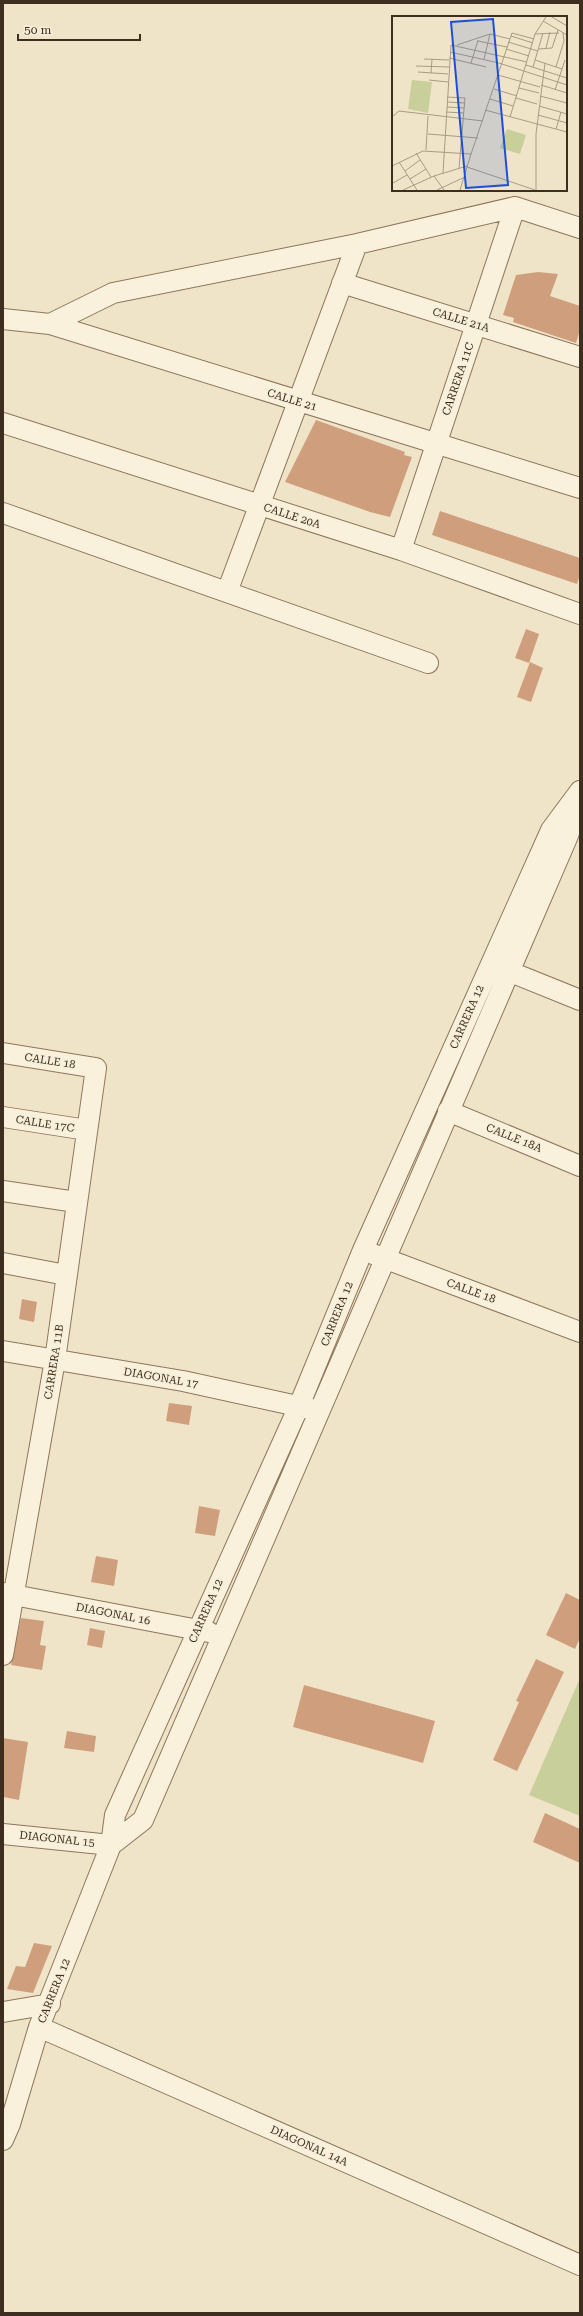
<svg xmlns="http://www.w3.org/2000/svg" width="583" height="2316" viewBox="0 0 583 2316" font-family="'Roboto Serif',serif">
<style>
.green{fill:#c9cf9b}
.building{fill:#cf9f7d}
.lines{fill:none;stroke-linecap:round;stroke-linejoin:round}
.minor-casing{stroke:#8d765c;stroke-width:22}
.minor{stroke:#faf1dc;stroke-width:20}
.labels{text-anchor:middle;dominant-baseline:central;stroke-width:3;stroke-linejoin:round;paint-order:stroke}
.street-label{font-size:11px;fill:#3d2e20;stroke:#f7eed8}
.inset-road{fill:none;stroke:#a89b85;stroke-width:1}
.view{fill:#1d4ed8;fill-opacity:0.15;stroke:#1d4ed8;stroke-width:2}
.inset-edge{fill:none;stroke:#3d2e20;stroke-width:2}
</style>
<rect width="100%" height="100%" fill="#f0e4c8"/>
<path class="green" d="M 580,1678 L 580,1816 L 529,1795 Z"/>
<path class="building" d="M 538,272 L 558,274 L 550,296 L 580,306 L 580,330 L 576,343 L 513,322 L 514,318 L 503,315 L 516,275 Z
M 316,420 L 405,452 L 404,455 L 412,457 L 390,517 L 370,512 L 285,482 Z
M 440,511 L 580,558 L 580,575 L 577,584 L 432,535 Z
M 526,629 L 539,634 L 529,663 L 515,658 Z
M 530,662 L 543,668 L 531,702 L 517,697 Z
M 22,1299 L 37,1302 L 34,1322 L 19,1319 Z
M 169,1403 L 192,1406 L 189,1425 L 166,1421 Z
M 199,1506 L 220,1510 L 215,1536 L 195,1533 Z
M 96,1556 L 118,1560 L 114,1586 L 91,1582 Z
M 566,1593 L 580,1600 L 580,1638 L 575,1649 L 546,1635 Z
M 21,1618 L 44,1621 L 40,1645 L 46,1646 L 42,1670 L 11,1665 Z
M 90,1628 L 105,1631 L 102,1648 L 87,1645 Z
M 536,1659 L 564,1672 L 517,1771 L 493,1760 L 519,1702 L 516,1701 Z
M 304,1685 L 435,1721 L 423,1763 L 293,1727 Z
M 67,1731 L 96,1736 L 94,1752 L 64,1748 Z
M 3,1738 L 28,1742 L 19,1800 L 3,1797 Z
M 545,1813 L 580,1829 L 580,1863 L 533,1842 Z
M 34,1943 L 52,1946 L 33,1993 L 7,1989 L 16,1966 L 25,1967 Z"/>
<g class="lines">
<g class="minor-casing">
<path id="minor" d="M 515,207 L 580,228
M 342,283 L 580,357
M 3,319 L 50,324 L 580,488
M 50,324 L 113,293 L 357,244 L 515,207
M 3,423 L 401,550 L 580,614
M 3,513 L 428,663
M 401,550 L 515,207
M 227,592 L 357,244
M 508,971 L 580,1000
M 3,1053 L 96,1068 L 55,1360 L 3,1655
M 448,1111 L 580,1166
M 3,1117 L 87,1130
M 3,1191 L 76,1202
M 373,1254 L 580,1332
M 3,1263 L 66,1275
M 3,1351 L 183,1381 L 311,1409
M 3,1593 L 209,1632
M 3,1834 L 111,1845
M 111,1845 L 143,1820 L 567,838 L 580,802
M 3,2012 L 50,2004
M 39,2027 L 580,2265
M 3,2140 L 10,2124 L 39,2027 L 111,1845 L 115,1815 L 299,1406 L 363,1250 L 551,830 L 580,791"/>
</g>
<use href="#minor" class="minor"/>
</g>
<g class="labels">
<g class="street-label">
<text transform="translate(461 320) rotate(17)">CALLE 21A</text>
<text transform="translate(458 379) rotate(-71)">CARRERA 11C</text>
<text transform="translate(292 400) rotate(17)">CALLE 21</text>
<text transform="translate(292 516) rotate(18)">CALLE 20A</text>
<text transform="translate(467 1017) rotate(-66)">CARRERA 12</text>
<text transform="translate(50 1061) rotate(9)">CALLE 18</text>
<text transform="translate(45 1124) rotate(9)">CALLE 17C</text>
<text transform="translate(514 1138) rotate(22)">CALLE 18A</text>
<text transform="translate(471 1291) rotate(20)">CALLE 18</text>
<text transform="translate(337 1314) rotate(-68)">CARRERA 12</text>
<text transform="translate(54 1362) rotate(-81)">CARRERA 11B</text>
<text transform="translate(161 1378) rotate(10)">DIAGONAL 17</text>
<text transform="translate(206 1611) rotate(-66)">CARRERA 12</text>
<text transform="translate(113 1614) rotate(11)">DIAGONAL 16</text>
<text transform="translate(57 1839) rotate(6)">DIAGONAL 15</text>
<text transform="translate(54 1991) rotate(-68)">CARRERA 12</text>
<text transform="translate(309 2146) rotate(24)">DIAGONAL 14A</text>
</g>
</g>
<g transform="translate(392 16)">
<rect width="175" height="175" fill="#f0e4c8"/>
<path d="M 20,64 L 40,66 L 36,97 L 16,93 ZM 115,113 L 134,119 L 128,138 L 108,132 Z" fill="#c9cf9b"/>
<path class="inset-road" d="M 160,1 L 175,10M 151,5 L 175,19M 98,18 L 118,23M 143,18 L 167,17M 119,20 L 141,27M 86,25 L 115,31M 116,26 L 146,35M 65,29 L 98,18M 154,32 L 158,16M 114,33 L 137,40M 147,33 L 160,32 L 166,14M 58,36 L 107,47 L 175,69M 57,42 L 94,51M 32,43 L 57,44M 92,43 L 98,18M 143,44 L 170,53M 79,47 L 86,24M 134,49 L 175,62M 24,50 L 57,51M 141,51 L 151,17M 164,51 L 172,25 L 171,17M 26,56 L 56,58M 39,57 L 40,43M 106,59 L 148,71M 37,64 L 56,66M 149,69 L 175,77M 127,72 L 147,77M 102,73 L 125,80M 163,74 L 173,44M 148,80 L 175,87M 55,81 L 73,82 L 67,152M 124,82 L 145,88M 98,83 L 121,90M 55,86 L 73,87M 147,90 L 175,98M 55,91 L 72,92M 93,94 L 175,116M 54,96 L 72,97M 146,99 L 175,107M 0,101 L 7,95 L 91,105M 118,101 L 143,18 L 154,1M 164,113 L 169,96M 36,118 L 86,122M 34,134 L 36,100M 24,137 L 39,161M 79,138 L 120,17 L 142,23M 7,146 L 25,174M 0,150 L 31,135 L 79,138M 75,151 L 143,174M 13,155 L 28,144M 51,157 L 59,29 L 135,46M 42,160 L 52,174M 18,163 L 34,153M 1,167 L 15,159M 11,174 L 42,160 L 75,150M 45,174 L 73,161M 68,174 L 79,138M 144,174 L 144,118 L 153,47"/>
<path class="view" d="M 101,3 L 116,169 L 74,172 L 59,6 Z"/>
<rect width="175" height="175" class="inset-edge"/>
</g>
<rect width="583" height="2316" fill="none" stroke="#3d2e20" stroke-width="8"/>
<path d="M18 34v6h122v-6" fill="none" stroke="#3d2e20" stroke-width="2"/>
<text x="24" y="34" font-size="12" fill="#3d2e20" stroke="#f7eed8" stroke-width="3" paint-order="stroke">50 m</text>
</svg>
